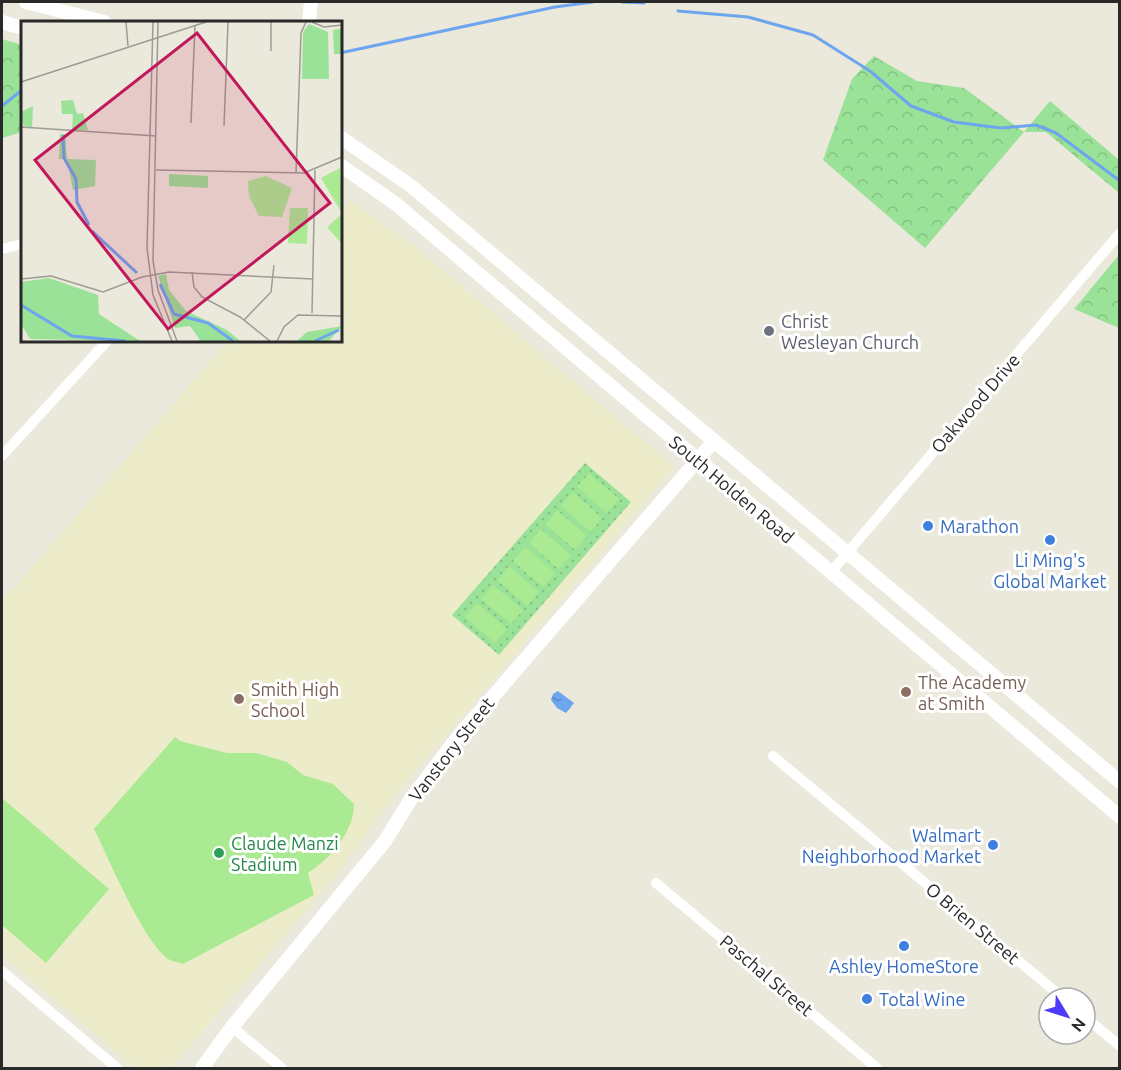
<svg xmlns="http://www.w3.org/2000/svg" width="1121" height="1070" viewBox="0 0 1121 1070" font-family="Ubuntu,sans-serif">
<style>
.education{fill:#edecca}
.green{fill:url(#green-dots)}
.forest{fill:url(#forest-crowns)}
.pitch{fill:#aaea92}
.water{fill:url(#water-ripples)}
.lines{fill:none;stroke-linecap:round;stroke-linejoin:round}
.stream{stroke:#6da5ee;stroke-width:3}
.street{stroke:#fff;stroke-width:10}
.secondary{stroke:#fff;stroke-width:14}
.worship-dot{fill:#6b7280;stroke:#fff;stroke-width:2}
.shop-dot{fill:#3f7fe0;stroke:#fff;stroke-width:2}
.education-dot{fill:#8d6e63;stroke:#fff;stroke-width:2}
.leisure-dot{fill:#2e9e5b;stroke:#fff;stroke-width:2}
.labels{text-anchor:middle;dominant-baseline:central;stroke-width:6;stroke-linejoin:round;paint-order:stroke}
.worship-label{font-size:18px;fill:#5b616d;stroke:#fff;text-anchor:start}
.street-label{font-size:18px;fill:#292929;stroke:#fff}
.shop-label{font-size:18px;fill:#366cbe;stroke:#fff;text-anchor:start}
.education-label{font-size:18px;fill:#785e54;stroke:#fff;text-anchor:start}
.leisure-label{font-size:18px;fill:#27864d;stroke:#fff;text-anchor:start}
.inset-river{fill:none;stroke:#6da5ee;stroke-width:3}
.inset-road{fill:none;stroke:#9d9c94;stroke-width:1.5}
.view{fill:#c2185b;fill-opacity:0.15;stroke:#c2185b;stroke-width:3}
.inset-edge{fill:none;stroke:#292929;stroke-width:3}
</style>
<defs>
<pattern id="green-dots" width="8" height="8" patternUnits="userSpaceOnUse" patternTransform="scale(1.5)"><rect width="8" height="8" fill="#9ae297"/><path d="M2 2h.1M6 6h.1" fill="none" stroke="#85c282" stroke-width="1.8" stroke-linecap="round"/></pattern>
<pattern id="forest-crowns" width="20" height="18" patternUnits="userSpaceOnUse" patternTransform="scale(1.5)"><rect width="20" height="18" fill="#9ae297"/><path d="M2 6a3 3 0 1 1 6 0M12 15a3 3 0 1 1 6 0" fill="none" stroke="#85c282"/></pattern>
<pattern id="water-ripples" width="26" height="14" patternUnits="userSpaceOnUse" patternTransform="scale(1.5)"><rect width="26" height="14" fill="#6da5ee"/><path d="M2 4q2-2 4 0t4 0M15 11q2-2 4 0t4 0" fill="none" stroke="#5a86c1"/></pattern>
</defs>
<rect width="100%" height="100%" fill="#ebe9db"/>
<path class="education" d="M 350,200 L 418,249 L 674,467 L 394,796 L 337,874 L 171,1068 L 135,1068 L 2,955 L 2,602 L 228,341 L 340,340 L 341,211 Z"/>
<path class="green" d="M 585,463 L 631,502 L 499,655 L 452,615 Z"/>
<path class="forest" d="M 2,39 L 22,45 L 22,132 L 2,138 Z
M 874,56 L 917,81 L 964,88 L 1024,132 L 1050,101 L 1119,160 L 1119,193 L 1046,132 L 1024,132 L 925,248 L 823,160 L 852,79 Z
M 1119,255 L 1119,328 L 1074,309 Z"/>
<path class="pitch" d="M 589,473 L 619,499 L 607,513 L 577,487 Z
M 573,492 L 602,518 L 591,532 L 561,506 Z
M 557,510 L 587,536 L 575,550 L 545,524 Z
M 541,529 L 571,555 L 559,569 L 529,543 Z
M 525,547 L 555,573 L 543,587 L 513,561 Z
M 509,566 L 539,592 L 527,606 L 497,580 Z
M 493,585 L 523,610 L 511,624 L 481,599 Z
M 477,603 L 507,629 L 495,643 L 465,617 Z
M 175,737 L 180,741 L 227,753 L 256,753 L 287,762 L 303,775 L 333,784 L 354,804 C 354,832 330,859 308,873 L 314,895 L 183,964 C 179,962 174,962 170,960 C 145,946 108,857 94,829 Z
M 2,798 L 109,889 L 46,963 L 2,925 Z"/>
<path class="water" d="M 558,691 L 574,703 L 566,713 L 557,708 L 551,700 L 553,694 Z"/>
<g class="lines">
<path class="stream" d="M 622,2 L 644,3
M 678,11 L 748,17 L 813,35 L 870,71 L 911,106 L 954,122 L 1001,128 L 1036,125 L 1056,133 L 1120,181
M 340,53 L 555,7 L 593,2
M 2,106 L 22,90"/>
<path class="street" d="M 2,249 L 22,244
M 2,456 L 108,340
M 831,572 L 1120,233
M 773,756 L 1063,998
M 656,883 L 877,1068
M 2,971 L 117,1068
M 1085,1017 L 1120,1046
M 232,1027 L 282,1068"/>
<path class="secondary" d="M 26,2 L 104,22
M 2,22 L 22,28
M 309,22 L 311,2
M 340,137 L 411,186 L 1120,782
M 340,165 L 396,204 L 1120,817
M 202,1068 L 232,1027 L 385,841 L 411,799 L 457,738 L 714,441"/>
</g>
<circle class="worship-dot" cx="769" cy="331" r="6"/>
<g class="shop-dot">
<circle cx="928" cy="526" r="6"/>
<circle cx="1050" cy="540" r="6"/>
<circle cx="993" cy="845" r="6"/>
<circle cx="904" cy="946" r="6"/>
<circle cx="867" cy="999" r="6"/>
</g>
<g class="education-dot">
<circle cx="906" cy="692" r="6"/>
<circle cx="239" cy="699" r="6"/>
</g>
<circle class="leisure-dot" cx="219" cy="853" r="6"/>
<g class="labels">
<g class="worship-label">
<text x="781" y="321">Christ<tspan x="781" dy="21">Wesleyan Church</tspan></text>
</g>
<g class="street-label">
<text transform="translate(975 403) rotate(-49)">Oakwood Drive</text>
<text transform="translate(732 489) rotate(40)">South Holden Road</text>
<text transform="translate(451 749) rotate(-52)">Vanstory Street</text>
<text transform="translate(973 923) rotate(40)">O Brien Street</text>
<text transform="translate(767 975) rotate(40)">Paschal Street</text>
</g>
<g class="shop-label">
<text x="940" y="526">Marathon</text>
<text x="1050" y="560" text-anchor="middle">Li Ming's<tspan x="1050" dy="21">Global Market</tspan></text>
<text x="981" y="835" text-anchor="end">Walmart<tspan x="981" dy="21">Neighborhood Market</tspan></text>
<text x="904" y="966" text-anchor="middle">Ashley HomeStore</text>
<text x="879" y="999">Total Wine</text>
</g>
<g class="education-label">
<text x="918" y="682">The Academy<tspan x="918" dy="21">at Smith</tspan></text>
<text x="251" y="689">Smith High<tspan x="251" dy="21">School</tspan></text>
</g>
<g class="leisure-label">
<text x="231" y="843">Claude Manzi<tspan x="231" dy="21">Stadium</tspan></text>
</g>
</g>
<g transform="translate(21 21)">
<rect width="321" height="321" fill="#ebe9db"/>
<path d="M 288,3 L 307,11 L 308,58 L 281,58 L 282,11 ZM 321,8 L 321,33 L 313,33 L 312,9 ZM 148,153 L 187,155 L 187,167 L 148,165 Z" fill="#9ae297"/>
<path d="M 52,79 L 56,93 L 62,92 L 67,109 L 51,109 L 52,93 L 41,93 L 40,80 ZM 12,85 L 11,107 L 2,104 L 0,91 ZM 39,113 L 44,113 L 46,138 L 75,139 L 74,165 L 52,169 L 46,138 L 38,138 ZM 145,253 L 148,269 L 165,290 L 206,309 L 219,320 L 175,320 L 179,319 L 169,305 L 154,307 L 137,255 ZM 28,257 L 77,274 L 78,293 L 119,320 L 9,318 L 0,303 L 0,261 ZM 321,305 L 308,320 L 276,320 L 286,311 Z" fill="#9ae297"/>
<path d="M 319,147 L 321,188 L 319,189 L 300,157 ZM 245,155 L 271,167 L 261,196 L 238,195 L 228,175 L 227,160 ZM 269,187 L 287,187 L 286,223 L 267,222 ZM 321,193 L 321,223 L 306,206 Z" fill="#aaea92"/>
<path class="inset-river" d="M 42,114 L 43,137 L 55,158 L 56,181 L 68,204M 71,210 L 116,252M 139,263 L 153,293 L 187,302 L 212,320M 0,284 L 51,315 L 104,320M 294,320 L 318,309"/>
<path class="inset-road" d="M 105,1 L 107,25M 132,1 L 126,227 L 132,274 L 151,320M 137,1 L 132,240 L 137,269 L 156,320M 291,1 L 303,6 L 321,4M 250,30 L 250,1M 0,61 L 185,1M 170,102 L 174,4M 203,105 L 207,1M 0,106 L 135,115M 135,149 L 283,152 L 321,136M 275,152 L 280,12 L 285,1M 171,251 L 173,266 L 181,276 L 219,296 L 249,320M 0,258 L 30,255 L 82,271 L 121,256 L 148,251 L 292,258M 291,292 L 294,149M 223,299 L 250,271 L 253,244M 256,320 L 263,306 L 277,294 L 321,295"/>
<path class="view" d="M 176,12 L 309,182 L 147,308 L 14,139 Z"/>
<rect width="321" height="321" class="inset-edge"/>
</g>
<rect width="1121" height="1070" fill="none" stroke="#292929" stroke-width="6"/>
<g transform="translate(1067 1016) rotate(128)"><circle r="28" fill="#ffffff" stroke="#a9a9a9" stroke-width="1.5"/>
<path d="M0-4.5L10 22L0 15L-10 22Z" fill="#4f39fa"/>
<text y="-9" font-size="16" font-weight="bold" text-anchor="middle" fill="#292929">N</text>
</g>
</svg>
